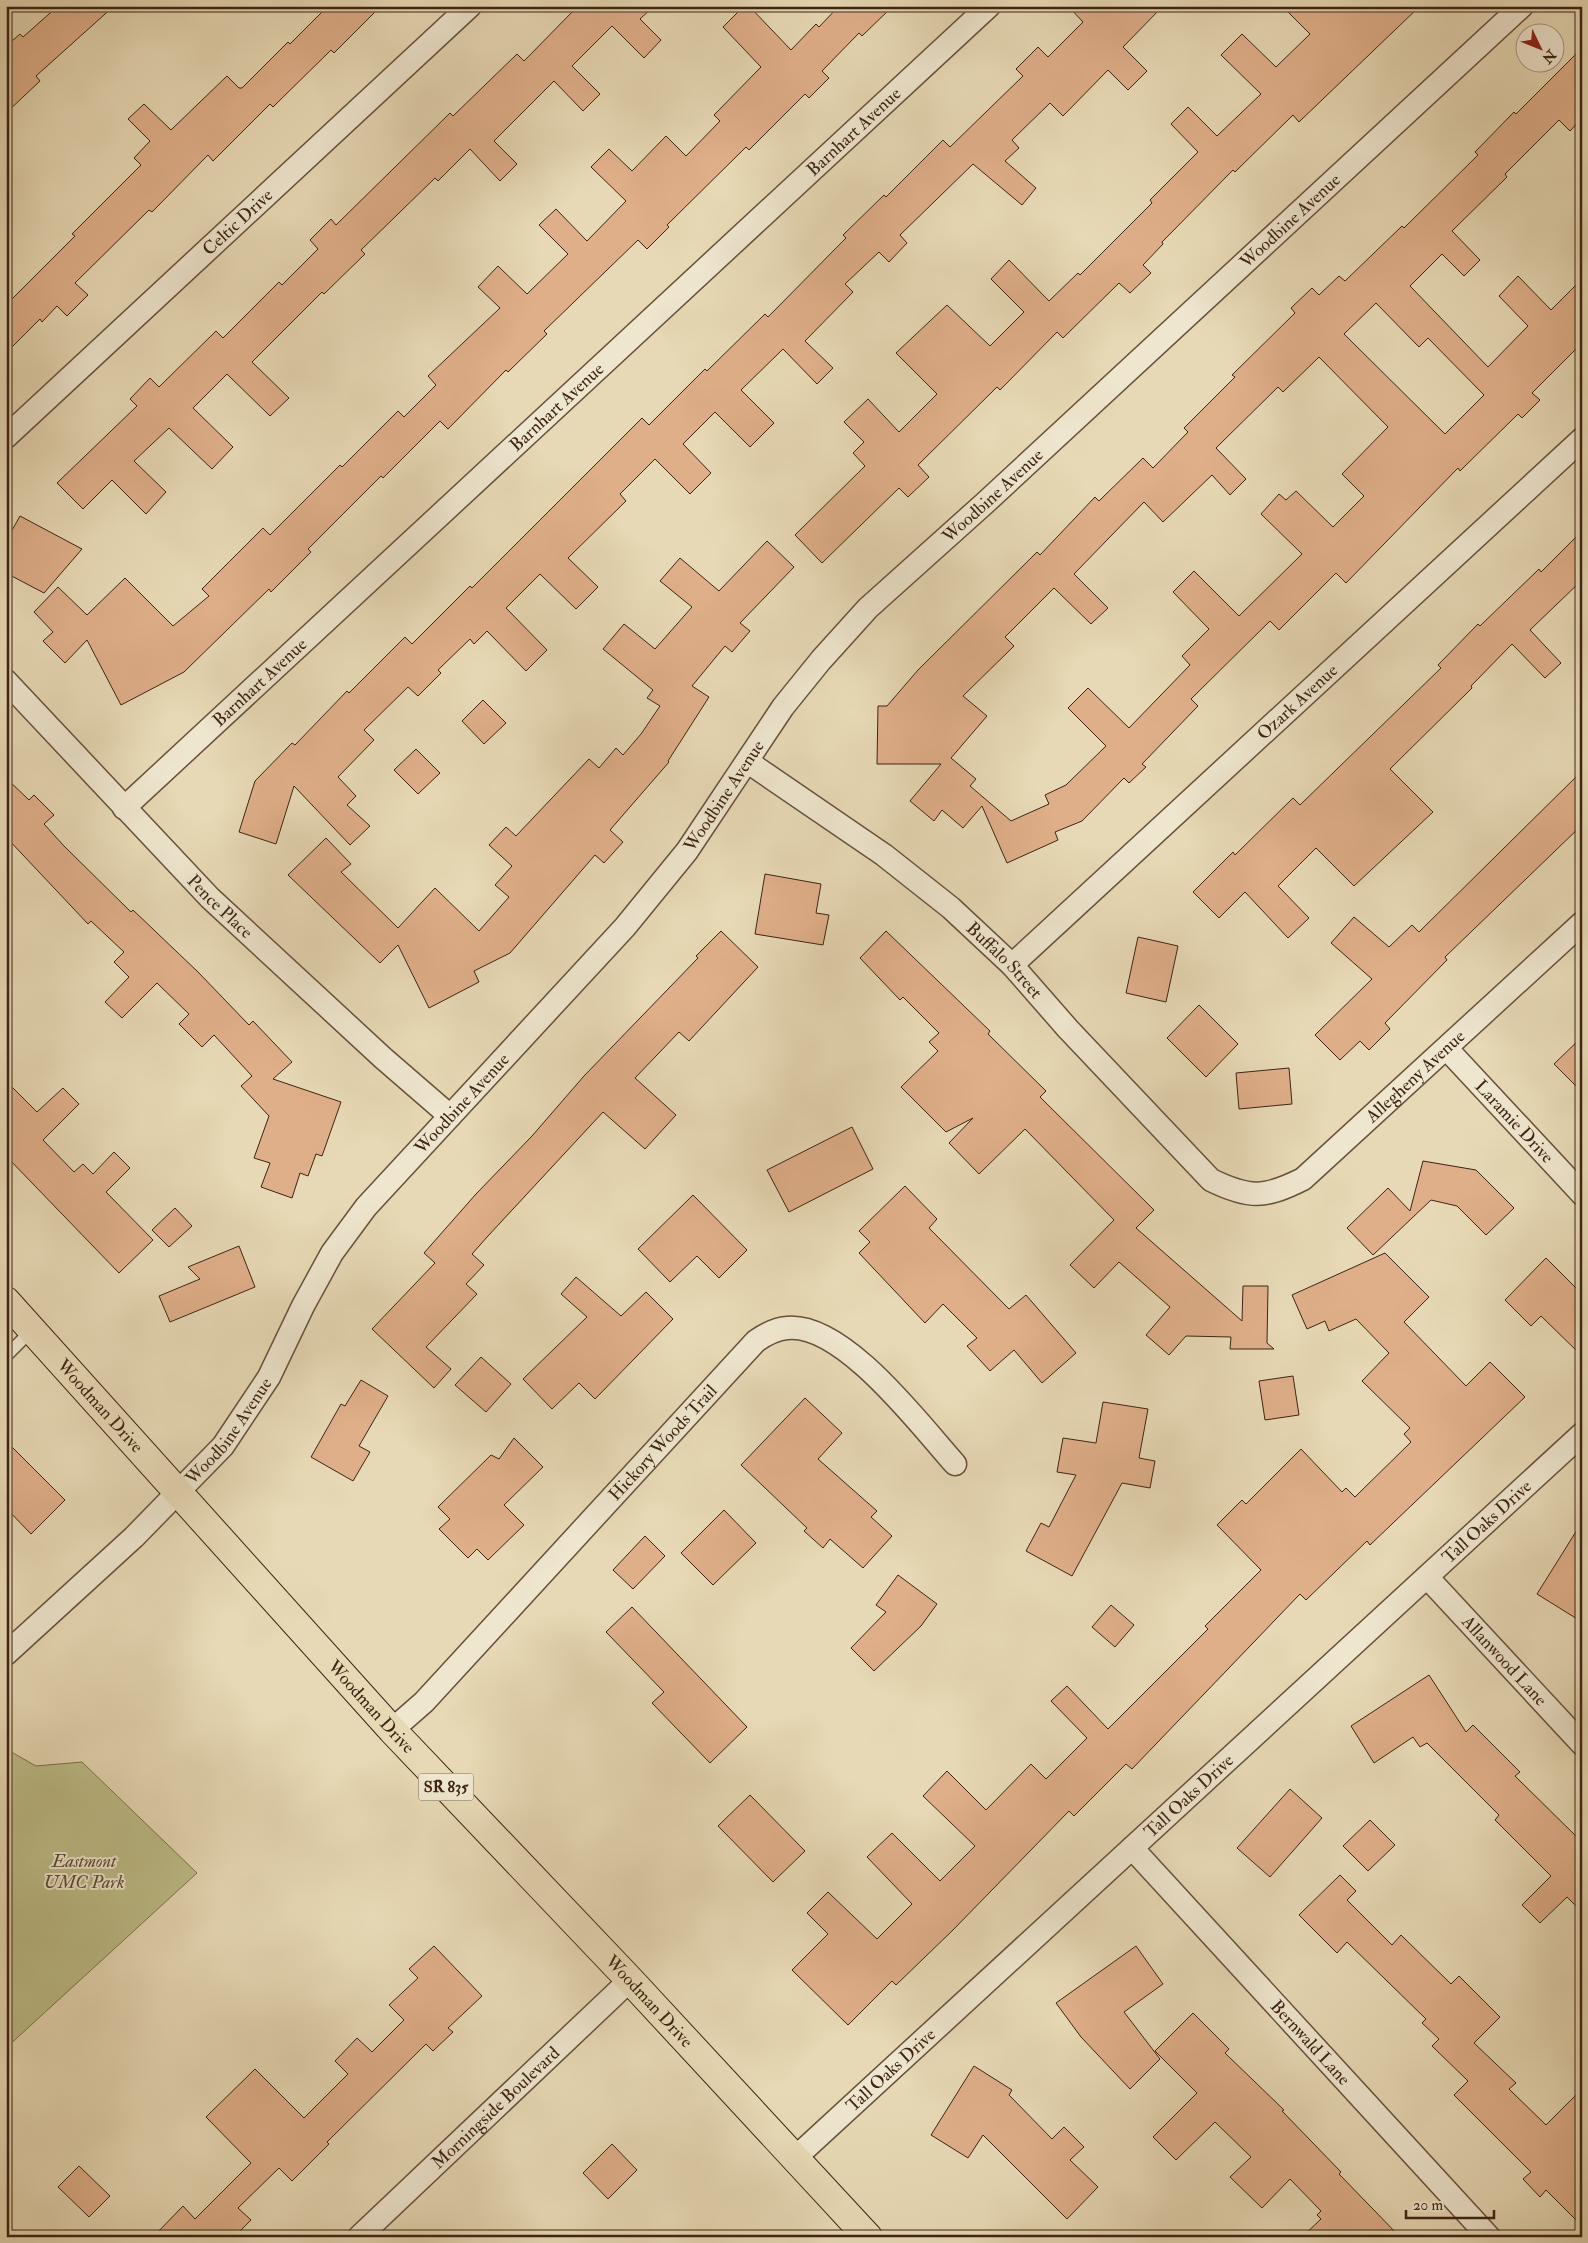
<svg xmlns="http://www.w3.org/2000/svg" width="1588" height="2243" viewBox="0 0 1588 2243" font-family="'IM FELL Double Pica',serif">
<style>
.green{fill:#bdbd88;stroke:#7d704e}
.building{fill:#dfaf8a;stroke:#3d2413;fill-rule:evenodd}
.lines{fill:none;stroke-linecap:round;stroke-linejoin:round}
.service-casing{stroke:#68513c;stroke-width:14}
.minor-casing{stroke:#68513c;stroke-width:25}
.primary-casing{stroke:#3d2413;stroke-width:30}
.service{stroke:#efe6cf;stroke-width:11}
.minor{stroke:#efe6cf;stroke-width:22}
.primary{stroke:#e7d9b5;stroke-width:28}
.labels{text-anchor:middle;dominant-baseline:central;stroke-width:4;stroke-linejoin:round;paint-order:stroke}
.shield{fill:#efe6cf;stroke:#725e4b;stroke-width:1}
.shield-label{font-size:16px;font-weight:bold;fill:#3d2413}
.street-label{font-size:18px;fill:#3d2413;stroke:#efe6cf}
.park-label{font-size:18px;font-style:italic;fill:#5d4a30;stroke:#efe6cf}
</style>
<rect width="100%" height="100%" fill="#e7d9b5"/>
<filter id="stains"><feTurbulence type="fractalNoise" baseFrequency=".004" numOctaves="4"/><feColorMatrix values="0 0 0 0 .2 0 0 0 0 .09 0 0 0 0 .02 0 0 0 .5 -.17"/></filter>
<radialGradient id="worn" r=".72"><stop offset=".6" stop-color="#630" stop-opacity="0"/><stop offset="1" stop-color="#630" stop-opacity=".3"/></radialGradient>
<path class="green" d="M 6,1749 L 36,1766 L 82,1762 L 197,1873 L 6,2048 Z"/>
<path class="building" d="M 58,6 L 114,6 L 36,76 L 40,81 L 6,113 L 6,46 L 20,34 L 23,37 Z
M 328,6 L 381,6 L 334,53 L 331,50 L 273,107 L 270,104 L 213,161 L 208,155 L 152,212 L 149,210 L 75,283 L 88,295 L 67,316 L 57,306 L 42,322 L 40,319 L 6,353 L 6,305 L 75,236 L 72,234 L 141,165 L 134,158 L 150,141 L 128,119 L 144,104 L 171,130 L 227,76 L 239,88 L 242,88 L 288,42 L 290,44 Z
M 578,6 L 654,6 L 640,19 L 661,40 L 644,58 L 612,26 L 572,66 L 600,94 L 583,111 L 554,81 L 494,141 L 517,164 L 500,181 L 470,149 L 438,181 L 435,178 L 361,250 L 365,254 L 324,294 L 322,292 L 252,362 L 289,398 L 270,416 L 227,374 L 193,408 L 233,447 L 212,469 L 169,428 L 134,461 L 166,492 L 146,514 L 112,480 L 83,509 L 57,483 L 137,406 L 130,399 L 150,378 L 159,387 L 216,331 L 223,338 L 279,282 L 282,285 L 318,249 L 310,240 L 331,219 L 336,225 L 450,113 L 453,116 L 517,54 L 524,61 Z
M 744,6 L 749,6 L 791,50 L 816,24 L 819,27 L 839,6 L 893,6 L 862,36 L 859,33 L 822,71 L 829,78 L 809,98 L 805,94 L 749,150 L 746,147 L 667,225 L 669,227 L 647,249 L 638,240 L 544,331 L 547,334 L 508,372 L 506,370 L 448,429 L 440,421 L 383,478 L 381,476 L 308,549 L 311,552 L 271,592 L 269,589 L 184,672 L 121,705 L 87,640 L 65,663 L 43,641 L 53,632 L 34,612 L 58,587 L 87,615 L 125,578 L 173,626 L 209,596 L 202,589 L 263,528 L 270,535 L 340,465 L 342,467 L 398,411 L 404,417 L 436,385 L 428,376 L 500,308 L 478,287 L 498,266 L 527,294 L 568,254 L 539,225 L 556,209 L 587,241 L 626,201 L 591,167 L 609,149 L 632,171 L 666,136 L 686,156 L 720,121 L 714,115 L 761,67 L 723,27 Z
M 1068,6 L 1163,6 L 1123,47 L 1147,71 L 1128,90 L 1108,70 L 1063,116 L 1050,103 L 1012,140 L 1019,148 L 1005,161 L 1036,188 L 1022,205 L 973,164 L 900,235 L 907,243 L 889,262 L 879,252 L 845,284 L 853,292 L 805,341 L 833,368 L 817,384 L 783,349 L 741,390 L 774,423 L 750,447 L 715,412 L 683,444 L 711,473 L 690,494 L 655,459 L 620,494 L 626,501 L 568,558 L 598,587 L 576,609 L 540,574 L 506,608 L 547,650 L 526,671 L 487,631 L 474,644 L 470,639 L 438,670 L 441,673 L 418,696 L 408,687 L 364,730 L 374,740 L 338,777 L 356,796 L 347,805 L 370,826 L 350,845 L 294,786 L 276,844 L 239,832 L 255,781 L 292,743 L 295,745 L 347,691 L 349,693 L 405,637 L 412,644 L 470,586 L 472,588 L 642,418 L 649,425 L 705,369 L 707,371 L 765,314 L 768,317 L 846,238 L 843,235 L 884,195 L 886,197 L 943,140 L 950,147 L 1023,76 L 1016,69 L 1038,47 L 1048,57 L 1083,22 Z
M 1282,6 L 1420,6 L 1299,122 L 1293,115 L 1235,172 L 1233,170 L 1162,242 L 1163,244 L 1143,265 L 1151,273 L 1130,293 L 1119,283 L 1063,338 L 1057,332 L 1000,390 L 997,387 L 918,465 L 929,477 L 908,497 L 899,488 L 822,563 L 795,535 L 865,466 L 853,453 L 864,442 L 844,422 L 868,399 L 899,432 L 937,394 L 896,353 L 947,305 L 990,346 L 1024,312 L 991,279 L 1009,260 L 1049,301 L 1078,273 L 1080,275 L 1152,203 L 1150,200 L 1198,152 L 1171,124 L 1188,107 L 1217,136 L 1261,94 L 1221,55 L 1242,34 L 1276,67 L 1310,34 Z
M 1582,48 L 1582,118 L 1570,131 L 1559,120 L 1505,174 L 1507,177 L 1452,231 L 1480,260 L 1464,276 L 1442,254 L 1410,286 L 1488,367 L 1528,326 L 1499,296 L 1518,276 L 1551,310 L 1582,279 L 1582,343 L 1532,393 L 1540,400 L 1522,418 L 1518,414 L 1460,471 L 1458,468 L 1346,583 L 1336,573 L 1279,630 L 1270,621 L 1191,699 L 1198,706 L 1142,764 L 1146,767 L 1129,783 L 1124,778 L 1082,821 L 1055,832 L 1058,840 L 1007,863 L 982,806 L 963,828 L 942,810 L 934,821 L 910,801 L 941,764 L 877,764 L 878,706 L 887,706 L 918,670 L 1037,552 L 1040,555 L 1095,497 L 1099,501 L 1143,458 L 1153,468 L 1188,432 L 1184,428 L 1235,377 L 1232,375 L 1295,313 L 1291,308 L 1312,288 L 1319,295 L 1339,276 L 1345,281 L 1402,226 L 1404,228 L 1478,155 L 1475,152 L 1514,112 L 1516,114 ZM 1376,303 L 1419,347 L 1428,338 L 1484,395 L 1445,434 L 1344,334 ZM 1319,357 L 1388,427 L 1342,474 L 1364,496 L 1333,527 L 1296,491 L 1286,500 L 1279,494 L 1261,514 L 1302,554 L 1239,616 L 1194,571 L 1173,592 L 1209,629 L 1182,656 L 1190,665 L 1129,728 L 1088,688 L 1068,708 L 1106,746 L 1066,785 L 1045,795 L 1049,804 L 1011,821 L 970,786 L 976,779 L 951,758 L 987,716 L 963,696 L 1014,646 L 1005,637 L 1054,588 L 1091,624 L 1108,608 L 1074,574 L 1144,502 L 1163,522 L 1212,475 L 1230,495 L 1246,479 L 1216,448 L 1278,387 L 1283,392 Z
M 20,516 L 82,549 L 44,593 L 6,573 L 6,541 Z
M 1582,531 L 1582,580 L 1530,630 L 1561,663 L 1545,678 L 1512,644 L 1471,686 L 1472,688 L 1390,769 L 1433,812 L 1354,886 L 1316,848 L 1278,886 L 1309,918 L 1288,938 L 1245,892 L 1219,918 L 1193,892 L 1233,852 L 1235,855 L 1293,798 L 1300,805 L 1441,668 L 1438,665 L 1478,624 L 1480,626 L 1539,569 L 1541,572 Z
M 767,541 L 794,567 L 740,623 L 750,631 L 732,652 L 725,646 L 692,686 L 709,697 L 668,761 L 669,762 L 610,830 L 623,842 L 604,863 L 595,855 L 510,953 L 474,971 L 479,982 L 429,1008 L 398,945 L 380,963 L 288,875 L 326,838 L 351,864 L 341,872 L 398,928 L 435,888 L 479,931 L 509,897 L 495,885 L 512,866 L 489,845 L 506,827 L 516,836 L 589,759 L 599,768 L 616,748 L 623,755 L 641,734 L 660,706 L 647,698 L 653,690 L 603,649 L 624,624 L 655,649 L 692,607 L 660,581 L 680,558 L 719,591 Z
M 483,700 L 506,723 L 484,744 L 462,721 Z
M 416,749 L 440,773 L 418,794 L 394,770 Z
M 1582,771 L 1582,825 L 1445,957 L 1447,960 L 1385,1023 L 1390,1029 L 1369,1050 L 1360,1041 L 1340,1060 L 1315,1035 L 1372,979 L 1331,943 L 1354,917 L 1389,947 L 1412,925 L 1419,932 Z
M 6,778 L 29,800 L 34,795 L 54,815 L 44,824 L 64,846 L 131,912 L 133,910 L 198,972 L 249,1025 L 253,1021 L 292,1062 L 273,1079 L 341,1102 L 322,1156 L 316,1154 L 308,1176 L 300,1173 L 292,1198 L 261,1187 L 270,1163 L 254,1158 L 269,1116 L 241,1086 L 252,1076 L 214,1035 L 202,1047 L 179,1024 L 189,1014 L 157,983 L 122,1018 L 105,1002 L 129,977 L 114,962 L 124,952 L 91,921 L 88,924 L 6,837 Z
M 765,874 L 821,884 L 816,913 L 829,915 L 823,945 L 755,934 Z
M 721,931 L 758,967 L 689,1041 L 679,1032 L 635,1078 L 676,1115 L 645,1149 L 603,1112 L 488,1236 L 472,1254 L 484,1265 L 466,1284 L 477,1294 L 426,1347 L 451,1369 L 434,1388 L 372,1329 L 435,1263 L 424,1253 L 476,1194 L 532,1136 L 584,1076 L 698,958 L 696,956 Z
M 886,931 L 990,1031 L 988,1034 L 1046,1091 L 1040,1097 L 1154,1210 L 1136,1228 L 1242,1321 L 1243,1286 L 1268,1286 L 1267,1343 L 1274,1349 L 1230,1349 L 1231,1337 L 1186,1336 L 1169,1355 L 1146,1335 L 1170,1307 L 1119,1262 L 1094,1288 L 1070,1265 L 1114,1220 L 1025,1129 L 979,1174 L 949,1143 L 973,1118 L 946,1132 L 901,1087 L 938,1051 L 929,1042 L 939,1033 L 903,997 L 900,1000 L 860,958 Z
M 1138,937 L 1178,946 L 1166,1002 L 1126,993 Z
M 1199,1005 L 1238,1044 L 1206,1077 L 1167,1038 Z
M 1582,1037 L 1582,1092 L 1554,1064 Z
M 1289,1068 L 1292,1104 L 1239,1109 L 1236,1073 Z
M 6,1081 L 37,1112 L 63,1088 L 79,1104 L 43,1140 L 74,1172 L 83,1164 L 93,1174 L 114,1152 L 130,1168 L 106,1192 L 153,1240 L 119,1273 L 6,1156 Z
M 852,1127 L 873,1169 L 789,1212 L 767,1170 Z
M 1423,1161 L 1476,1170 L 1514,1208 L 1486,1235 L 1457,1206 L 1431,1200 L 1373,1255 L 1347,1228 L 1388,1188 L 1410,1211 Z
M 905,1186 L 937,1219 L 929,1228 L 1009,1309 L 1026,1295 L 1076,1353 L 1042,1383 L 1014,1350 L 990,1371 L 967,1346 L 977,1338 L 943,1304 L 925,1323 L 859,1253 L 870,1242 L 859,1231 Z
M 693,1195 L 747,1250 L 719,1278 L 697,1256 L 670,1282 L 638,1249 Z
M 175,1208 L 192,1226 L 169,1247 L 152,1230 Z
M 239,1246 L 255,1287 L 170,1322 L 159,1296 L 200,1279 L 188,1267 Z
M 1385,1253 L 1429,1297 L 1404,1322 L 1466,1386 L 1490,1362 L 1525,1397 L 1370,1545 L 1367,1541 L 1306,1600 L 1300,1594 L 1132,1769 L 1126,1764 L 1074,1816 L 1069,1811 L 952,1931 L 896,1985 L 892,1981 L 848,2025 L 792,1970 L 828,1934 L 807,1913 L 828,1892 L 877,1939 L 912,1904 L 867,1857 L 892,1833 L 940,1881 L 975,1846 L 923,1796 L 947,1771 L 986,1810 L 1031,1764 L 1046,1779 L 1087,1738 L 1051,1701 L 1067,1686 L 1108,1729 L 1208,1629 L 1205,1626 L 1261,1570 L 1217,1525 L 1242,1500 L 1246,1504 L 1301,1449 L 1342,1492 L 1346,1488 L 1355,1497 L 1411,1442 L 1404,1434 L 1410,1428 L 1362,1381 L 1389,1353 L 1356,1319 L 1329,1331 L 1325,1321 L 1307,1329 L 1292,1295 Z
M 1546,1258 L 1582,1294 L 1582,1356 L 1541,1316 L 1531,1326 L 1505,1300 Z
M 576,1277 L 621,1316 L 646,1292 L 673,1319 L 595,1399 L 579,1383 L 552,1409 L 523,1379 L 587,1317 L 561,1294 Z
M 481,1357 L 511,1384 L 486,1412 L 455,1385 Z
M 1293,1376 L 1299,1415 L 1265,1420 L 1259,1381 Z
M 361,1380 L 388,1396 L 359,1446 L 370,1452 L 353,1481 L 311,1457 L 341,1404 L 345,1406 Z
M 805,1398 L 842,1433 L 818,1459 L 877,1511 L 871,1517 L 892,1536 L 863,1568 L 830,1539 L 823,1548 L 804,1531 L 807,1528 L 741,1465 Z
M 1103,1402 L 1148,1409 L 1139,1458 L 1155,1461 L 1150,1488 L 1122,1483 L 1072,1576 L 1026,1551 L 1041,1523 L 1049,1527 L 1076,1475 L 1057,1472 L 1063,1438 L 1096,1443 Z
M 514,1438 L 543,1467 L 504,1505 L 524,1525 L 488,1560 L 477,1549 L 468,1558 L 439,1529 L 450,1519 L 438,1507 L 491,1455 L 499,1459 Z
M 6,1441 L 65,1500 L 31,1534 L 6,1508 Z
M 724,1510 L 756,1543 L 713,1585 L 681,1553 Z
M 1582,1522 L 1582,1622 L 1537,1594 Z
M 645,1536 L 665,1556 L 633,1589 L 613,1570 Z
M 898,1575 L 937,1604 L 921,1626 L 874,1671 L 851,1648 L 886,1612 L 876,1605 Z
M 1111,1605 L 1134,1625 L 1115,1647 L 1092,1627 Z
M 632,1607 L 747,1727 L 710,1763 L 652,1703 L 664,1692 L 606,1632 Z
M 1429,1675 L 1466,1732 L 1473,1725 L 1520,1772 L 1515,1776 L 1582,1842 L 1582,1912 L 1567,1897 L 1540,1923 L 1522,1905 L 1551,1876 L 1495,1820 L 1499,1815 L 1427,1743 L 1420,1747 L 1413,1737 L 1374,1763 L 1351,1726 Z
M 1290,1789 L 1322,1818 L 1270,1877 L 1237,1848 Z
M 750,1795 L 805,1851 L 773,1882 L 718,1826 Z
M 1370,1820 L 1395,1845 L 1368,1871 L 1343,1846 Z
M 1340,1875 L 1356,1891 L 1347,1900 L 1392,1945 L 1401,1935 L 1451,1984 L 1459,1976 L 1500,2017 L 1474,2043 L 1516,2083 L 1509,2089 L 1546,2125 L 1582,2089 L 1582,2226 L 1546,2190 L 1540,2197 L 1523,2179 L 1531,2172 L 1454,2095 L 1468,2081 L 1432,2046 L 1439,2039 L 1422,2023 L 1426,2019 L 1347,1942 L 1337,1953 L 1299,1915 Z
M 434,1946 L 482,1996 L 448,2028 L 453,2032 L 433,2051 L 426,2044 L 327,2142 L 329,2144 L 292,2181 L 279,2168 L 238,2208 L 251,2220 L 234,2237 L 153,2237 L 183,2206 L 195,2219 L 251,2163 L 206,2117 L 255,2069 L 304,2118 L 348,2074 L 335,2061 L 357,2038 L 372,2052 L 404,2020 L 389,2005 L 418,1978 L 409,1969 Z
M 1136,1946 L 1163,1984 L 1124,2012 L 1160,2059 L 1130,2089 L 1081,2037 L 1056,2003 Z
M 1193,2013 L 1229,2049 L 1225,2053 L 1284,2110 L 1282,2111 L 1341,2172 L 1339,2174 L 1400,2237 L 1302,2237 L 1321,2219 L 1317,2215 L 1321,2211 L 1290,2179 L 1262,2208 L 1230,2177 L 1251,2157 L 1215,2122 L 1176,2160 L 1153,2137 L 1197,2093 L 1155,2051 Z
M 974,2066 L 1012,2090 L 1009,2095 L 1052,2139 L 1064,2127 L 1084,2147 L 1070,2160 L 1098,2187 L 1067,2219 L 983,2135 L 968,2158 L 931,2135 Z
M 612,2144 L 637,2170 L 608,2199 L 583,2173 Z
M 79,2166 L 110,2196 L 89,2217 L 58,2187 Z"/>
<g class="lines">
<g class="service-casing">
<path id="service" d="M 6,1356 L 33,1329"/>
</g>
<g class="minor-casing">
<g id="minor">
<path id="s1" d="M 6,437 L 470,6"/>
<path id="s2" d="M 6,681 L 210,898 L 383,1058 L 450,1116"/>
<path id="s3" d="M 748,762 L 884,855 L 951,908 L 1012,965 L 1068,1029 L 1211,1180 C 1250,1199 1265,1198 1303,1179 L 1582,923"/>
<path id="s4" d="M 124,808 L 989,6"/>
<path id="s5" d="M 1012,965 L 1582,439"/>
<path id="s6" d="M 1447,1049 L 1582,1194"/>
<path id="s7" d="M 1427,1577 L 1582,1744"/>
<path id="s8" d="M 6,1654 L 134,1537 L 223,1446 L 269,1377 L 303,1306 L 332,1253 L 366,1207 L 625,927 L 687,851 L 783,707 L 821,660 L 868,608 L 985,503 L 1522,6"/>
<path id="s9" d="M 392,1730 L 424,1702 L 756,1341 C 766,1334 775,1329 787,1328 C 843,1322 920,1425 955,1464"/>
<path id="s10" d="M 1132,1848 L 1489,2237"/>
<path id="s11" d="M 795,2158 L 1582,1434"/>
<path id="s12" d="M 359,2237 L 630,1980"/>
</g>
</g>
<g class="primary-casing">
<g id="primary">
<path id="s13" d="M 6,1301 L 392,1730 L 630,1980 L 868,2237"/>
</g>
</g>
<use href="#service" class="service"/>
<use href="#minor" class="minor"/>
<use href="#primary" class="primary"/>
</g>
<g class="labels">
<rect class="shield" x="418.5" y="1773.5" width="55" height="27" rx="4"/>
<g class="shield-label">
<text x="446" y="1787">SR 835</text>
</g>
<g class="street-label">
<text stroke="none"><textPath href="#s4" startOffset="995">Barnhart Avenue</textPath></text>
<text stroke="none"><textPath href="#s1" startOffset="316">Celtic Drive</textPath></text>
<text stroke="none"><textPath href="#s8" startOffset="1936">Woodbine Avenue</textPath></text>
<text stroke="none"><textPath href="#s4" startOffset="590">Barnhart Avenue</textPath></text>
<text stroke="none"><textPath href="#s8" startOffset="1531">Woodbine Avenue</textPath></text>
<text stroke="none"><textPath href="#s4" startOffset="185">Barnhart Avenue</textPath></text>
<text stroke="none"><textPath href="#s5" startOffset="388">Ozark Avenue</textPath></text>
<text stroke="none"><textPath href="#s8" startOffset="1126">Woodbine Avenue</textPath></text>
<text stroke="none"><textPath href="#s2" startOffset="311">Pence Place</textPath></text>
<text stroke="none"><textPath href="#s3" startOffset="325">Buffalo Street</textPath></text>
<text stroke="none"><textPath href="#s3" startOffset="876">Allegheny Avenue</textPath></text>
<text stroke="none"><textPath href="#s8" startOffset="721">Woodbine Avenue</textPath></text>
<text stroke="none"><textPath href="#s6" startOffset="99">Laramie Drive</textPath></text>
<text stroke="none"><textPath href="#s13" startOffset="141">Woodman Drive</textPath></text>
<text stroke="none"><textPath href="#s8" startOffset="316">Woodbine Avenue</textPath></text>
<text stroke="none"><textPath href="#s9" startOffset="395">Hickory Woods Trail</textPath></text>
<text stroke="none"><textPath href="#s11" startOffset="940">Tall Oaks Drive</textPath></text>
<text stroke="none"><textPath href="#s7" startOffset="114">Allanwood Lane</textPath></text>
<text stroke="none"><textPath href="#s13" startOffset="546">Woodman Drive</textPath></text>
<text stroke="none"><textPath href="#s11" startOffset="535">Tall Oaks Drive</textPath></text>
<text stroke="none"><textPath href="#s13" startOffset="951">Woodman Drive</textPath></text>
<text stroke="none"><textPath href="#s10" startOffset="264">Bernwald Lane</textPath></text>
<text stroke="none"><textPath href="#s11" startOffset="130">Tall Oaks Drive</textPath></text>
<text stroke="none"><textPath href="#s12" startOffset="188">Morningside Boulevard</textPath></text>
</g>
<g class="park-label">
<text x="84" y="1861">Eastmont<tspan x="84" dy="21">UMC Park</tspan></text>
</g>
</g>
<rect width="1588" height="2243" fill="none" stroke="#e7d9b5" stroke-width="25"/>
<rect x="8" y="8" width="1573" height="2228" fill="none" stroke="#3d2413" stroke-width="2.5"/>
<rect x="12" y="12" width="1563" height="2218" fill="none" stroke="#3d2413"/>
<g transform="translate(1540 48) rotate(133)"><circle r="24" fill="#efe6cf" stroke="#a89884"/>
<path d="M0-4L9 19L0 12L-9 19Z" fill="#8f2418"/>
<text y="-8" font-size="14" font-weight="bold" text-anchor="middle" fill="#3d2413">N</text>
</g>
<path d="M1406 2210v8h88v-8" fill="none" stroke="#3d2413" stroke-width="2.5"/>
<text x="1413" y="2210" font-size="15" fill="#3d2413" stroke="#efe6cf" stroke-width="4" paint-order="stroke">20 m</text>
<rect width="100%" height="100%" filter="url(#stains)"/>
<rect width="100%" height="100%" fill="url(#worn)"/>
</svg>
